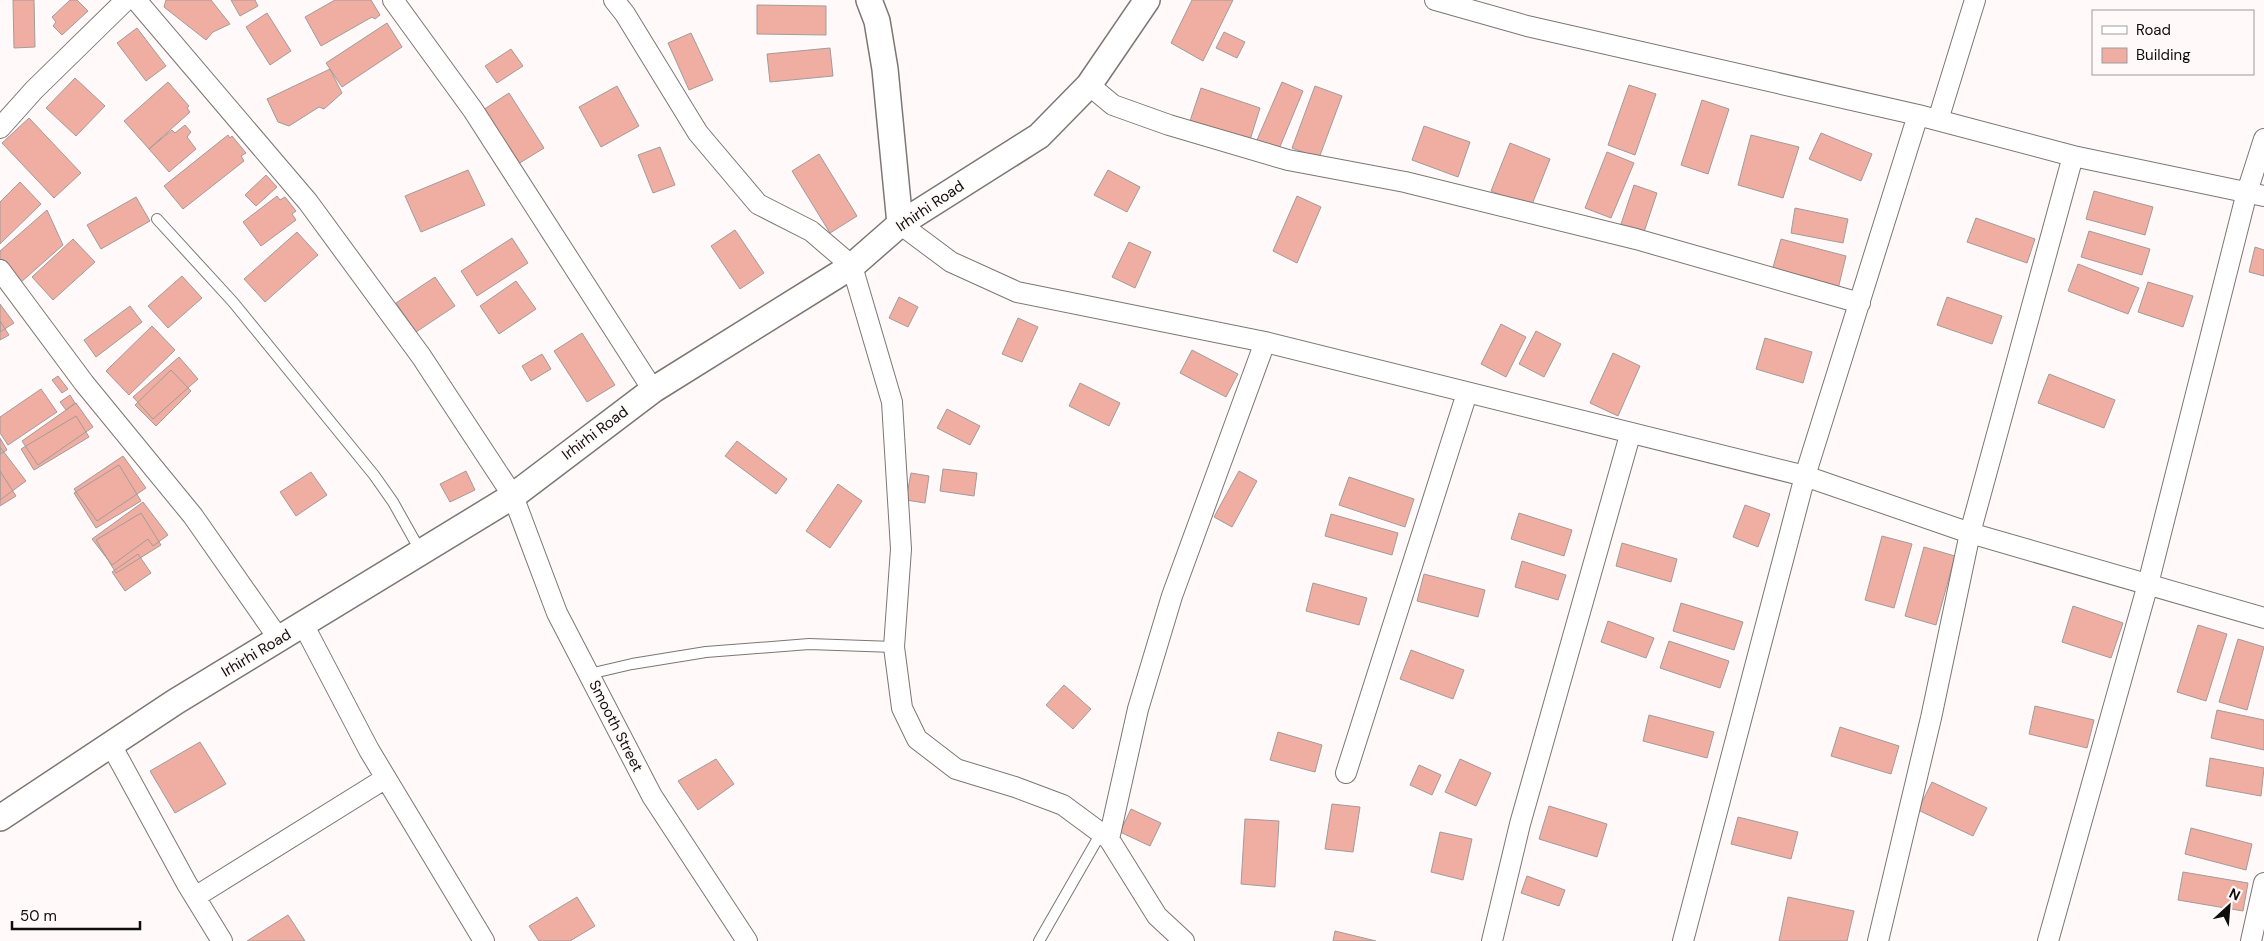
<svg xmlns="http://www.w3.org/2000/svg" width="2264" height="941" viewBox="0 0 2264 941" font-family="'DM Sans',sans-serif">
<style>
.building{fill:#f0ada1;stroke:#a29b9a}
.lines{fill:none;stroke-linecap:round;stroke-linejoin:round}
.service-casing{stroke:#7d7675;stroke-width:12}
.minor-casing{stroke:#7d7675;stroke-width:22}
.tertiary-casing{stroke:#7d7675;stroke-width:28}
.service{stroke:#fff;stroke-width:10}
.minor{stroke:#fff;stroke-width:20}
.tertiary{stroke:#fff;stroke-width:25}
.labels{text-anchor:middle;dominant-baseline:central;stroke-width:4;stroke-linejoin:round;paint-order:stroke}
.street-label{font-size:15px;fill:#100d0d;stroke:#fffaf9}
</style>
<rect width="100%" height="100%" fill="#fffaf9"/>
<path class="building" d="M 13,0 L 34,0 L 35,47 L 14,48 Z
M 70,0 L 77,0 L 88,11 L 62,35 L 53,26 L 56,22 L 52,17 Z
M 166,0 L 211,0 L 230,24 L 213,32 L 206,40 L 164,7 Z
M 231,0 L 255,0 L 258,6 L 240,16 Z
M 335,0 L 371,0 L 380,15 L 375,19 L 372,17 L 321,46 L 305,17 Z
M 1192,0 L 1233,0 L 1203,61 L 1171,43 Z
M 757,5 L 826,6 L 826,35 L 757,34 Z
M 267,13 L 291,51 L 270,65 L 246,27 Z
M 387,23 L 402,47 L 342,87 L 326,63 Z
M 137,28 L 166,66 L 146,81 L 117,43 Z
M 1224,32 L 1245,42 L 1237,58 L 1216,48 Z
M 691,33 L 713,80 L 689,90 L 668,43 Z
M 830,48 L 833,76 L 770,82 L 767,54 Z
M 511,49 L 523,66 L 497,83 L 485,66 Z
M 330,69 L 342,93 L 324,109 L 319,107 L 289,126 L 278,122 L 267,99 Z
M 75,78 L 105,106 L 76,136 L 46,108 Z
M 168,82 L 189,106 L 187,108 L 190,112 L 149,149 L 124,121 Z
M 1282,82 L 1303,91 L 1279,149 L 1257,140 Z
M 1629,85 L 1656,94 L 1635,155 L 1608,145 Z
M 617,86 L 639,126 L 601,147 L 579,107 Z
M 1315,86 L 1342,96 L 1319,158 L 1292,148 Z
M 1201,88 L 1260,108 L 1250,140 L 1190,121 Z
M 509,93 L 544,148 L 518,164 L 483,110 Z
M 1702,100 L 1729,109 L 1708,174 L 1681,165 Z
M 29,118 L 81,173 L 54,198 L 2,143 Z
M 185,125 L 191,132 L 187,137 L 196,149 L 169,172 L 149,149 L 172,130 L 175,133 Z
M 1424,126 L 1470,142 L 1458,177 L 1412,160 Z
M 1821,133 L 1872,154 L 1861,181 L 1809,159 Z
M 228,135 L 230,138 L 232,136 L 246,153 L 241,156 L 244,161 L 183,209 L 164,186 Z
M 1751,135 L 1799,147 L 1783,198 L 1738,185 Z
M 1510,143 L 1550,159 L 1531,207 L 1491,191 Z
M 660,147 L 675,185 L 653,193 L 638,155 Z
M 1607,152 L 1634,163 L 1611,218 L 1585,208 Z
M 819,154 L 857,216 L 830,233 L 792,171 Z
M 468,170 L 485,205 L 421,232 L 405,196 Z
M 1108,170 L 1140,187 L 1127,212 L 1094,195 Z
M 266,175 L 277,187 L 256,206 L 245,195 Z
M 20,182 L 41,204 L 0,244 L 0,202 Z
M 1634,185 L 1657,193 L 1643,235 L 1620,227 Z
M 2094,191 L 2153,207 L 2145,235 L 2086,219 Z
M 277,196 L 280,200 L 285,197 L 296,211 L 292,214 L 296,220 L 261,246 L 243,222 Z
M 1297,196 L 1321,207 L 1297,263 L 1273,251 Z
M 136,197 L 150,221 L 101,249 L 87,225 Z
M 1795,208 L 1848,219 L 1843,243 L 1791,233 Z
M 47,210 L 63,245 L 20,283 L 0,261 L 0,251 Z
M 1976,218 L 2035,239 L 2027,263 L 1967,242 Z
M 735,230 L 764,273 L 740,289 L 711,246 Z
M 2089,231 L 2150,249 L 2142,275 L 2081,257 Z
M 297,232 L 318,255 L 265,302 L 244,279 Z
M 512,238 L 528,263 L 477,296 L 461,271 Z
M 73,239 L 95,262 L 53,300 L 32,277 Z
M 1781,239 L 1846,256 L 1838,289 L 1772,271 Z
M 1129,242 L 1151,252 L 1135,288 L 1112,277 Z
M 2255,247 L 2264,250 L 2264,276 L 2249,272 Z
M 2078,264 L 2139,288 L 2128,314 L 2068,291 Z
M 182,276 L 202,298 L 168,328 L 148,306 Z
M 435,277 L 455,306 L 416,332 L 396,303 Z
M 516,281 L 536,309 L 499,334 L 480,306 Z
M 2148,282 L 2193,296 L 2183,327 L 2138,312 Z
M 899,297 L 918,307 L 908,327 L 889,318 Z
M 1947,297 L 2002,316 L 1992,344 L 1937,325 Z
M 0,304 L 14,323 L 0,332 Z
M 130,306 L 142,322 L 96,357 L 84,340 Z
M 1018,318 L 1038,327 L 1022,362 L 1002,354 Z
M 0,321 L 9,335 L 0,340 Z
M 1501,324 L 1526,337 L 1506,377 L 1481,364 Z
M 152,326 L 175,350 L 129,395 L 106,371 Z
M 1536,331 L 1561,344 L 1544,377 L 1519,364 Z
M 582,333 L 615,385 L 587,402 L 554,351 Z
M 1765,338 L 1812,352 L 1803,383 L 1756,369 Z
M 1192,350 L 1238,374 L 1226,397 L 1180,373 Z
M 1613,353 L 1640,366 L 1618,416 L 1590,403 Z
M 542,354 L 551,369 L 531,381 L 522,366 Z
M 179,357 L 198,379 L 153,419 L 133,397 Z
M 171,370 L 191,391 L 156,426 L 135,405 Z
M 2049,374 L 2115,400 L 2104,428 L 2038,403 Z
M 58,376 L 68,389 L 62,393 L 52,380 Z
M 1080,383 L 1120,403 L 1109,426 L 1069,406 Z
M 41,389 L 57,412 L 8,445 L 0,433 L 0,417 Z
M 70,395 L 75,403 L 66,410 L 60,402 Z
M 76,403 L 93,427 L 38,465 L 22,441 Z
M 947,409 L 980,426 L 970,445 L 937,428 Z
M 76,416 L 89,437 L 34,470 L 21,449 Z
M 0,438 L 7,450 L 0,454 Z
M 737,441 L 787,479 L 776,494 L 725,456 Z
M 0,447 L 26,481 L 0,500 Z
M 123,456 L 146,488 L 97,521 L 74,489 Z
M 119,465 L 141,501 L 96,528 L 74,493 Z
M 943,469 L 977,473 L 974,496 L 940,491 Z
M 0,471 L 16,496 L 0,506 Z
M 466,471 L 475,490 L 450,502 L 440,484 Z
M 1239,471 L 1257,481 L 1232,527 L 1214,517 Z
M 311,472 L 327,495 L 296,516 L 280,492 Z
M 911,473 L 929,476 L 925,503 L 906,500 Z
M 1349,477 L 1414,499 L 1405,527 L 1339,505 Z
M 838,484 L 862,501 L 830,548 L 806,531 Z
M 143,502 L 168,535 L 153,546 L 148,539 L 112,565 L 92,539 Z
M 1745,505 L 1770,514 L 1758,547 L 1733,537 Z
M 141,513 L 161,545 L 116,573 L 96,540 Z
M 1519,513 L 1572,530 L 1564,556 L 1511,539 Z
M 1331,514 L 1398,533 L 1392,555 L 1325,536 Z
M 1882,536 L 1912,544 L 1894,608 L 1865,600 Z
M 1622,543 L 1677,559 L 1671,582 L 1616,566 Z
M 1924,547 L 1955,556 L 1936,625 L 1905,616 Z
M 138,554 L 151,573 L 125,591 L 112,572 Z
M 1522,561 L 1566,575 L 1558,600 L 1515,587 Z
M 1424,574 L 1485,590 L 1478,617 L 1417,601 Z
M 1313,583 L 1367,598 L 1359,625 L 1306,611 Z
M 1681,603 L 1743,622 L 1734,650 L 1673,631 Z
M 2073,606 L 2123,623 L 2111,658 L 2062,642 Z
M 1608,621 L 1654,638 L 1646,658 L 1601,642 Z
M 2198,625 L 2227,634 L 2206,701 L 2177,692 Z
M 2238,639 L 2264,647 L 2247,710 L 2219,702 Z
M 1669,641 L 1729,661 L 1720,688 L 1660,668 Z
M 1411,650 L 1464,670 L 1453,699 L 1400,679 Z
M 1064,685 L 1091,709 L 1073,729 L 1046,705 Z
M 2035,706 L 2094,720 L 2087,748 L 2029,734 Z
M 2217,710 L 2264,720 L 2264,750 L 2211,738 Z
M 1649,715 L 1714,732 L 1707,758 L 1643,741 Z
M 1840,727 L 1899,746 L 1891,774 L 1831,756 Z
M 1278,732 L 1322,745 L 1315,772 L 1270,760 Z
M 200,742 L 226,784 L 175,813 L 150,771 Z
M 2210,758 L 2264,768 L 2261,796 L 2206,786 Z
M 716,759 L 734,784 L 698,810 L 678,781 Z
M 1460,759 L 1491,773 L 1476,806 L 1445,792 Z
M 1419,765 L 1441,775 L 1432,795 L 1410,785 Z
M 1932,782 L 1987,808 L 1973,836 L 1918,810 Z
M 1332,804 L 1360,807 L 1353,852 L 1325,849 Z
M 1549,806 L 1607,824 L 1597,857 L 1539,839 Z
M 1131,809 L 1161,823 L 1150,846 L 1120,832 Z
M 1738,817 L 1798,832 L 1791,859 L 1731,844 Z
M 1245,819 L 1279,821 L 1275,887 L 1241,884 Z
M 2191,828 L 2252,844 L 2246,870 L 2185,854 Z
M 1440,832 L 1472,839 L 1463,880 L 1431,872 Z
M 2183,872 L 2248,883 L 2243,911 L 2178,900 Z
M 1527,876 L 1565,890 L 1559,906 L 1521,893 Z
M 577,897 L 595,926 L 570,941 L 539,941 L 529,926 Z
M 1788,897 L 1854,911 L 1847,941 L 1779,941 Z
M 288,915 L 305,941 L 247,941 Z
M 1335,931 L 1376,941 L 1333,941 Z"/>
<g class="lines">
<g class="service-casing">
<path id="service" d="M 157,219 L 233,302 L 374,475 L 393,502 L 421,552
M 589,674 L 632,664 L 706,652 L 809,644 L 894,647
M 1039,941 L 1101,833"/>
</g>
<g class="minor-casing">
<path id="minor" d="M 136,0 L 308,202 L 421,356 L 513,496 L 557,613 L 652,796 L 747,941
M 393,0 L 473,110 L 653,390
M 614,0 L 625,14 L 698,133 L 758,204 L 811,231 L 852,266 L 892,402 L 901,549 L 894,647 L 902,708 L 917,739 L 956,769 L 1015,787 L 1063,805 L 1109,839 L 1157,916 L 1184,941
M 1435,0 L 1527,26 L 1918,115 L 2073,156 L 2264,196
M 1089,85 L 1113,105 L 1169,125 L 1288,160 L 1405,182 L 1636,239 L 1860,303
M 1938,120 L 1975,0
M 0,128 L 34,90 L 126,0
M 900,224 L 951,262 L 1017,292 L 1265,342 L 1805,476 L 1970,533 L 2264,618
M 0,270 L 84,383 L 193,516 L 279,639
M 303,624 L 369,750 L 484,941
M 110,743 L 187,884 L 222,941
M 1346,773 L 1467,393
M 1109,839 L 1138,709 L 1172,596 L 1265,342
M 195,897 L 386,778
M 1492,941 L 1520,824 L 1630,435
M 1683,941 L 1805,476 L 1918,115
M 1878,941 L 1931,718 L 1970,533 L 2073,156
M 2048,941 L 2148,584 L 2247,192 L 2264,139
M 2251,941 L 2264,883"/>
</g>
<g class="tertiary-casing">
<path id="tertiary" d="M 869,0 L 877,21 L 885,69 L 900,224
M 0,818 L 175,702 L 513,496 L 653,390 L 852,266 L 900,224 L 1039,136 L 1089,85 L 1147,0"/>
</g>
<use href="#service" class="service"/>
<use href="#minor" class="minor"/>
<use href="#tertiary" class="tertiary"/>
</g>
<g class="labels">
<g class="street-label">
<text transform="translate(930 206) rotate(-34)">Irhirhi Road</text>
<text transform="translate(595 433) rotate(-37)">Irhirhi Road</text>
<text transform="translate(256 653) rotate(-31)">Irhirhi Road</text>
<text transform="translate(616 726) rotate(63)">Smooth Street</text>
</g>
</g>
<rect x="2092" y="10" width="162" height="65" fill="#fffaf9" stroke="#9f9b9b"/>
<rect x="2102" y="26" width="25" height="8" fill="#ffffff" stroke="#9f9b9b"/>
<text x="2136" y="35" font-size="15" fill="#100d0d">Road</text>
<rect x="2102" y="48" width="25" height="15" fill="#f0ada1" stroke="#9f9b9b"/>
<text x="2136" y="60" font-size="15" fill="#100d0d">Building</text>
<g transform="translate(2229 906) rotate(26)" stroke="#fffaf9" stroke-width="4" paint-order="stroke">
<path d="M0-4L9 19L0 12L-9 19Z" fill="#100d0d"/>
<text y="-8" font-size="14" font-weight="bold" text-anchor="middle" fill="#100d0d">N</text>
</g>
<path d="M12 921v8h128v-8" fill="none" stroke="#100d0d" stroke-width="2.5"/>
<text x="20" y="921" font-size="15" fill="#100d0d" stroke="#fffaf9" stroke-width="4" paint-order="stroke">50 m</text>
</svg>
